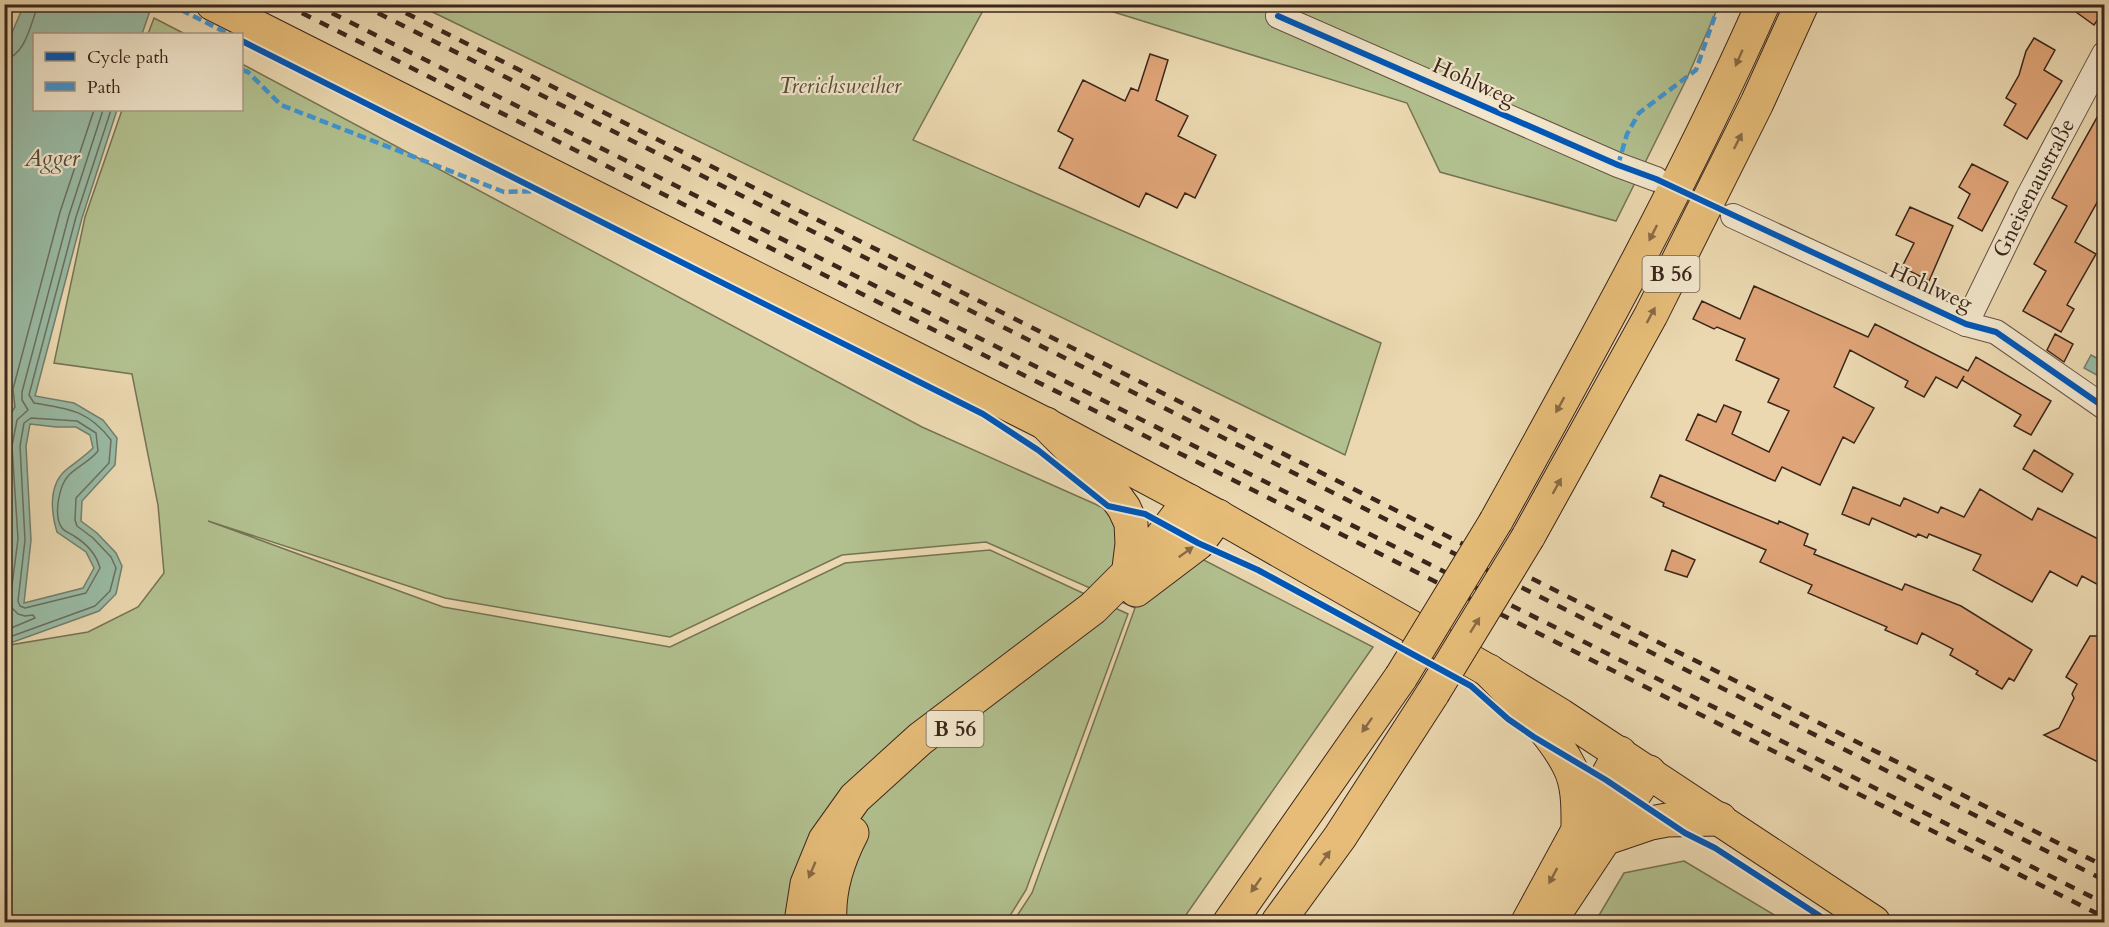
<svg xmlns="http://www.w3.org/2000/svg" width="2109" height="927" viewBox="0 0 2109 927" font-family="Cardo,serif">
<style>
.green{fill:#b2c08f;stroke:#767355;stroke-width:1.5}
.water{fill:#99bba5;stroke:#737f6e;stroke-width:1.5;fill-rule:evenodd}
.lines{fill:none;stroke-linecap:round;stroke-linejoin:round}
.shore{stroke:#6a7060;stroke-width:1.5}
.building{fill:#dfa477;stroke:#3b261b;stroke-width:1.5}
.minor-casing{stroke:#675240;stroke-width:26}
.major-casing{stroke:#3b261b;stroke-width:34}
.highway-casing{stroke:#3b261b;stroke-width:35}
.minor{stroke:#f2e6cc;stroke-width:24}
.major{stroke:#e6bc78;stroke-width:32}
.highway{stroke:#e6bc78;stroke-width:33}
.rail{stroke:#3b261b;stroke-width:4.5;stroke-dasharray:10 10;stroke-linecap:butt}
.highway-bridge-casing{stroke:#3b261b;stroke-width:35;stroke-linecap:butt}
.highway-bridge{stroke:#e6bc78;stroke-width:33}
.quiet{stroke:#3e95d4;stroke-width:4.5;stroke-dasharray:9 4.5;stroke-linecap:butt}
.cycleway-casing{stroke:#f2e6cc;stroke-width:10}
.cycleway{stroke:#0057b8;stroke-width:6}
.oneway{fill:#886a45}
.labels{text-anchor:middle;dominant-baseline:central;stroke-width:4.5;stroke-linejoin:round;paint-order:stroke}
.shield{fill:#f2e6cc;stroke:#726050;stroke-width:1.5}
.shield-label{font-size:21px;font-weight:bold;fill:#3b261b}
.street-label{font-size:22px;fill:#3b261b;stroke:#f2e6cc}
.park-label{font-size:22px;font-style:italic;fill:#594c38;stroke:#f2e6cc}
.water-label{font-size:24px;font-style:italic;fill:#524b3e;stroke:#f2e6cc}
</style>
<rect width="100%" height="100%" fill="#ebd8b0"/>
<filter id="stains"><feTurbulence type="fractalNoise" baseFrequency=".00333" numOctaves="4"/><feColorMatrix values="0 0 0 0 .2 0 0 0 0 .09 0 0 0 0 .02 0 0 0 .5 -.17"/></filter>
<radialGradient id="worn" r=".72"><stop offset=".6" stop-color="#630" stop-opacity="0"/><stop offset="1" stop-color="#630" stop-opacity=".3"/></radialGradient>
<path class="green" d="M 418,5 L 986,5 L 913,140 L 1381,343 L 1345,455 Z
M 1091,5 L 1719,5 L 1687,78 L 1616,221 L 1440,172 L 1407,103 Z
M 154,18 L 185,34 L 148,34 Z
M 242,64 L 922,427 L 1095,504 L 1373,647 L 1181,922 L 1013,922 L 1032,893 L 1135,608 L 986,542 L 842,555 L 670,637 L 445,598 L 208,521 L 443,607 L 670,647 L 845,563 L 990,550 L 1128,614 L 1026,890 L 1006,922 L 5,922 L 4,646 L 88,632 L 138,607 L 164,573 L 158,505 L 132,374 L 54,363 L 85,217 L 122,110 L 242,110 Z
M 1684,861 L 1786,922 L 1595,922 L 1624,873 Z"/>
<path class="water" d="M 24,5 L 152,5 L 142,34 L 34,34 L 34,110 L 117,110 L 82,218 L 35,396 L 74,403 L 103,420 L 117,438 L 115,465 L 82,501 L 81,521 L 97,533 L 116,553 L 122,566 L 116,594 L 99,611 L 5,645 L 4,51 ZM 30,424 L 56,427 L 76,427 L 90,435 L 93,448 C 85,456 76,462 67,469 C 48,484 51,512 57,532 L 86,552 L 94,568 L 83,588 L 24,603 L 31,540 L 26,446 Z
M 2091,355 L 2104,362 L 2104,379 L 2084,368 Z"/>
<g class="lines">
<path class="shore" d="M 4,59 C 24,57 30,27 36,11 L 37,4
M 31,418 L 77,421 L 96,433 L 98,451 C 89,462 78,466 69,475 C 59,485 53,516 62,528 C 64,531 71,534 74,536 C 87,544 96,553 100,568 L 86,593 L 25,608 L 20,606 L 18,601 L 25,540 L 20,446 L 24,423 Z
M 4,438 L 8,418 L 15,407 L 13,389 L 60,212 L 94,110
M 4,466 L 9,539 L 4,574
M 4,631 L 35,618 L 33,615 L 25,616 L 18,614 L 12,608 L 10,601 L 18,539 L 12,446 L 17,420 L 28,410 L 22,400 L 22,392 L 69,215 L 103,110
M 4,639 L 95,606 L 110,591 L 116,568 L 111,557 L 93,538 L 77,526 L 75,520 L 76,498 L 109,463 L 111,440 C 88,410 69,409 34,403 L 29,395 L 76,217 L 111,110"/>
</g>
<path class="building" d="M 2065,4 L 2104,4 L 2104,11 L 2094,25 Z
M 2034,38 L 2055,50 L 2044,70 L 2062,81 L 2027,139 L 2004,125 L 2016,104 L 2006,98 L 2019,75 L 2026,51 Z
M 1150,54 L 1168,60 L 1156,100 L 1188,116 L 1178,136 L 1216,155 L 1195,198 L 1185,193 L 1177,208 L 1146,193 L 1139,207 L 1059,168 L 1073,139 L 1058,131 L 1083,80 L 1125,101 L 1131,88 L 1138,91 Z
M 2104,105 L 2104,190 L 2075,242 L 2096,254 L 2067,305 L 2074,309 L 2061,332 L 2023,311 L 2046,271 L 2034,264 L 2067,206 L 2052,198 Z
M 1972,164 L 2008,182 L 1982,231 L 1958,218 L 1970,194 L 1959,187 Z
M 1910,207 L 1953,226 L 1929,281 L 1902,267 L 1914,243 L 1896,235 Z
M 1754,286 L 1868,337 L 1875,324 L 1968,371 L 1976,357 L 2051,401 L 2031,435 L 2014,426 L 2021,415 L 1962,380 L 1964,376 L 1957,388 L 1936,377 L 1924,397 L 1905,387 L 1908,381 L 1850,350 L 1834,387 L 1874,408 L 1854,443 L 1843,437 L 1820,485 L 1782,467 L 1775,481 L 1768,478 L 1686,440 L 1698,414 L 1716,422 L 1724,405 L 1741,412 L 1732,434 L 1769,452 L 1789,411 L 1768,402 L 1779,379 L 1736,360 L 1745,339 L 1717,327 L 1714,329 L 1693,319 L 1702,301 L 1740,319 Z
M 2055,334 L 2073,344 L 2064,362 L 2047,350 Z
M 2034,450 L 2073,474 L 2062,492 L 2023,469 Z
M 1660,475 L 1729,504 L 1778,524 L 1779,521 L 1808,534 L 1804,545 L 1816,550 L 1814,554 L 1902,590 L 1905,584 L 1961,606 L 2032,650 L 2014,681 L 2009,678 L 2002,689 L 1976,674 L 1978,671 L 1950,655 L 1953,649 L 1922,633 L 1917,644 L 1885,630 L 1887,627 L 1808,593 L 1812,585 L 1760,562 L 1766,550 L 1663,506 L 1664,503 L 1651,497 Z
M 1853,487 L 1900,506 L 1904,498 L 1938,513 L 1941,507 L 1964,517 L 1980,489 L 2032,520 L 2038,508 L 2104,542 L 2104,588 L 2082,576 L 2077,586 L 2050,571 L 2032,602 L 1973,570 L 1981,555 L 1929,534 L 1927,538 L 1918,534 L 1916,537 L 1872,518 L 1869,525 L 1842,514 Z
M 1672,550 L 1695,560 L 1687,577 L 1665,570 Z
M 2090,636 L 2104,636 L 2104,765 L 2044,735 L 2059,728 L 2074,698 L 2072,694 L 2077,684 L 2066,677 Z"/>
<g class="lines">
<g class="minor-casing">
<g id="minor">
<path d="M 1278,16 L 1618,165 L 1656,179"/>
<path d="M 1733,216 L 1966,324 L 1996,332 L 2104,407"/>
<path id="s1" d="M 1966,324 L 2028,197 L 2104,54"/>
</g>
</g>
<g class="major-casing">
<path id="major" d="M 212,4 L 1046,424 L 1218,516 L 1489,671 L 1561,715 L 1874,922"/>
</g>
<g class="highway-casing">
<path id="highway" d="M 1046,424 L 1109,487 L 1124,508 L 1131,523 L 1132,544 L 1128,576
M 1496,521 C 1590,351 1684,182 1763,4
M 1528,537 L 1651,315 L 1757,103 L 1802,4
M 1136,590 L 1198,543 L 1218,516
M 1489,671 C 1517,700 1551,730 1569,766 C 1579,785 1578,810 1578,830
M 1604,839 L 1651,823 L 1667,820 L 1720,819
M 1552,918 L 1649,772
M 801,922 L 807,884 L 825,840 L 855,798 L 920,739 L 1093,608 L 1154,547 L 1189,501
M 830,922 C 828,891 838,860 852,833
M 1230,922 L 1401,677
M 1278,922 L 1340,837 L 1433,693
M 1528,922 L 1620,753"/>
</g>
<use href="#minor" class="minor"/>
<use href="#major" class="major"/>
<use href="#highway" class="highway"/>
<path class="rail" d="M 284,4 L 2104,917
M 314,4 L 2104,903
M 360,4 L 2104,880
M 388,4 L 2104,866"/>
<g class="highway-bridge-casing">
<path id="highway-bridge" d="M 1401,677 L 1496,521
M 1433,693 L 1528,537"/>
</g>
<use href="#highway-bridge" class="highway-bridge"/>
<path class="quiet" d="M 169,4 L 229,34
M 242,70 L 248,72 L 281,105 L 504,192 L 536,191
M 1618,165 L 1627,134 L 1639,113 L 1696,70 L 1719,4"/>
<g class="cycleway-casing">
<path id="cycleway" d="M 1278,16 L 1618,165 L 1656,179 L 1966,324 L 1996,332 L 2104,407
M 242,41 L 983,414 L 1038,450 L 1108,506 L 1145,514 L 1198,543 L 1258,570 L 1471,686 L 1508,719 L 1534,737 L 1606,780 L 1685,833 L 1715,848 L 1829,922"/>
</g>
<use href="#cycleway" class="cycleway"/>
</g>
<defs><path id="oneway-solid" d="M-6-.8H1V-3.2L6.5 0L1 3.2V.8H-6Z" transform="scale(1.5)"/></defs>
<g class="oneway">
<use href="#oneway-solid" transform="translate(1739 58) rotate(114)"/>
<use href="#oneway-solid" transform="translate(1738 141) rotate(-63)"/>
<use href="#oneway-solid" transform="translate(1653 233) rotate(117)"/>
<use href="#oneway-solid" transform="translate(1651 315) rotate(-62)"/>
<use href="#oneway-solid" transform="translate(1560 405) rotate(119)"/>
<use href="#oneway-solid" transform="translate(1557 486) rotate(-61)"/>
<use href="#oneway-solid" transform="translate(1186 552) rotate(-36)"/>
<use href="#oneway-solid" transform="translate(1475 625) rotate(-58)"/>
<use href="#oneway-solid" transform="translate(1367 725) rotate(125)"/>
<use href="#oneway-solid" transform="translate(1325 858) rotate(-54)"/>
<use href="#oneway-solid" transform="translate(812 870) rotate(113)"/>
<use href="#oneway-solid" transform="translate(1553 876) rotate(118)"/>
<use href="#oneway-solid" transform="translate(1256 885) rotate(125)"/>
</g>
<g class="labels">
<g class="shield">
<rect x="1642.5" y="256" width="57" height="36" rx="4.5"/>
<rect x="926.5" y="711" width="57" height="36" rx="4.5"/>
</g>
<g class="shield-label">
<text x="1671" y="274">B 56</text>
<text x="955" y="729">B 56</text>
</g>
<g class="street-label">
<text transform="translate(1474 82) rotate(24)">Hohlweg</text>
<text stroke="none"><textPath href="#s1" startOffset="152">Gneisenaustraße</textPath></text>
<text transform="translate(1931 287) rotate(24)">Hohlweg</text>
</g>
<g class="park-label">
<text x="840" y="86">Trerichsweiher</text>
</g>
<g class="water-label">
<text x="52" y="158">Agger</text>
</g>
</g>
<rect width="2109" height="927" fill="none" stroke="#ebd8b0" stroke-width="24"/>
<rect x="6" y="6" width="2097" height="915" fill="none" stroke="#3b261b" stroke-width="3"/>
<rect x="12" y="12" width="2085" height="903" fill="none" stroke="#3b261b" stroke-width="1.5"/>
<rect x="33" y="33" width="210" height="78" fill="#f2e6cc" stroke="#a99985" stroke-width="1.5"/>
<rect x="45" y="52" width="30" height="9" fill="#0057b8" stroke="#a99985" stroke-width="1.5"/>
<text x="87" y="63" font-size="18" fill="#3b261b">Cycle path</text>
<rect x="45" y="82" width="30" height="9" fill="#3e95d4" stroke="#a99985" stroke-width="1.5"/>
<text x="87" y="93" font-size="18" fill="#3b261b">Path</text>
<rect width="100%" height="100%" filter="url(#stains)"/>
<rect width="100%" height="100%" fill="url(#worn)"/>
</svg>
